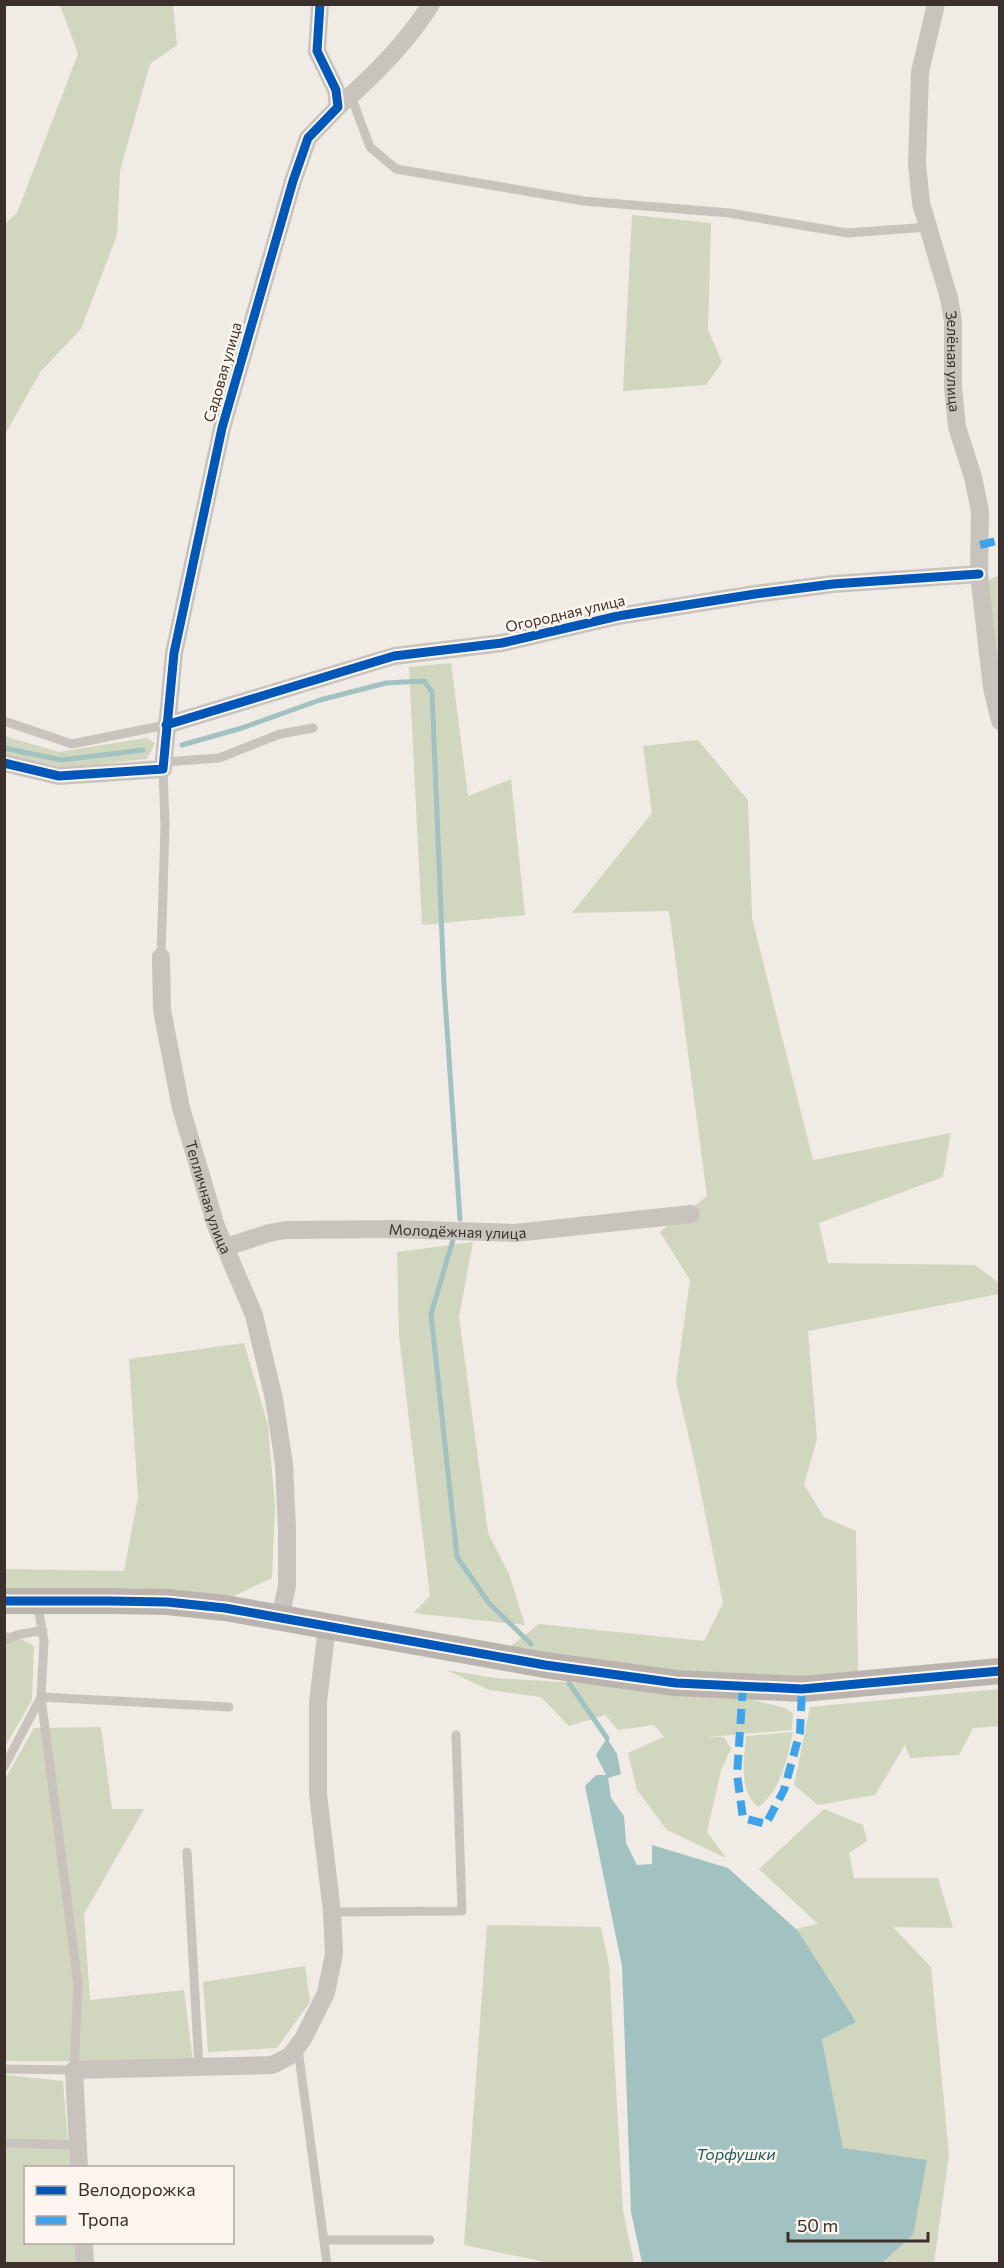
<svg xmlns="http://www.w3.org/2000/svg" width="1004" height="2268" viewBox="0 0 1004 2268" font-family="Commissioner,sans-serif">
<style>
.green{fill:#d1d6bf}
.water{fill:#a1c2c1}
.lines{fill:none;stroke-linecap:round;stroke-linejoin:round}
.stream{stroke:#a1c2c1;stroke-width:5}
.lane{stroke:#c9c3be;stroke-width:9}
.street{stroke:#c9c3be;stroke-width:18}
.secondary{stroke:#bab3ae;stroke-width:26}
.quiet{stroke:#3fa3eb;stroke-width:8;stroke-dasharray:15 8;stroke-linecap:butt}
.cycleway-casing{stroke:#fbf5ee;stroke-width:13}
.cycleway{stroke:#0057b8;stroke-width:9}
.labels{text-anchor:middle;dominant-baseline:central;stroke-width:5;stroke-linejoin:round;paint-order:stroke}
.street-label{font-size:15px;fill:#3b302b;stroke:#fbf5ee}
.water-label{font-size:16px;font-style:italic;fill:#1f5a5e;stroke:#fbf5ee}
</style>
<rect width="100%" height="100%" fill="#f0ebe5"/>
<path class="green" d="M 60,5 L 173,5 L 177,45 L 150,64 L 120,171 L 117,235 L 81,329 L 41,371 L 5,434 L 5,224 L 17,213 L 78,54 Z
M 632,215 L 711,223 L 708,330 L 722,362 L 706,385 L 623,391 Z
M 999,575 L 999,673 L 988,580 Z
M 451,663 L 468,796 L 511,779 L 525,915 L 422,925 L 409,667 Z
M 4,736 L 59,752 L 147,738 L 155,743 L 147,759 L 67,768 L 5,756 Z
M 698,740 L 748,800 L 752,918 L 813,1160 L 951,1133 L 943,1177 L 819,1223 L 828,1263 L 975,1265 L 999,1283 L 999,1294 L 808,1331 L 817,1439 L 804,1485 L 824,1517 L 856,1531 L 858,1672 L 801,1677 L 678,1675 L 562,1654 L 506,1650 L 539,1624 L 704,1641 L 723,1603 L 697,1473 L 676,1381 L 690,1280 L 660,1232 L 707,1196 L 669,911 L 572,913 L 652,813 L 643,746 Z
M 473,1242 L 459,1317 L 488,1533 L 509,1574 L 525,1625 L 413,1613 L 430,1596 L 399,1336 L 397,1252 Z
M 244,1343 L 268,1425 L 275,1508 L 272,1578 L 232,1597 L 133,1588 L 5,1590 L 5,1569 L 124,1571 L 138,1497 L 129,1359 Z
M 5,1631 L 34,1646 L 32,1700 L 5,1747 Z
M 446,1670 L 495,1678 L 722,1692 L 785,1708 L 793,1713 L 792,1730 L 707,1737 L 724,1737 L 731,1749 L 721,1770 L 707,1832 L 726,1858 L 667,1830 L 637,1790 L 628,1753 L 664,1737 L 654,1725 L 618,1730 L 605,1715 L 569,1726 L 541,1697 L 489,1690 Z
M 999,1689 L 999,1726 L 973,1728 L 959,1755 L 910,1758 L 905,1745 L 875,1795 L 818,1805 L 794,1785 L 810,1707 Z
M 101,1727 L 112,1809 L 144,1809 L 84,1914 L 90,2000 L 184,1990 L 193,2062 L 5,2061 L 5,1779 L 34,1728 Z
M 793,1732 C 787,1759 781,1791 758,1807 C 738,1789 744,1761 746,1736 Z
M 824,1809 L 863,1825 L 867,1841 L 849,1853 L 854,1878 L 938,1878 L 953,1928 L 893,1927 L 931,1967 L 949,2154 L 934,2263 L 882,2263 L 913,2235 L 843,2148 L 822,2038 L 855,2021 L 795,1929 L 818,1924 L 759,1869 Z
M 487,1925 L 601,1927 L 609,1965 L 623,2210 L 634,2263 L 549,2263 L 464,2245 Z
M 305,1966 L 310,2002 L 277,2048 L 208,2052 L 203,1982 Z
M 5,2075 L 63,2081 L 70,2167 L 26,2168 L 26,2242 L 76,2243 L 77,2263 L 5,2264 Z"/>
<path class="water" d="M 607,1738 L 617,1754 L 621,1774 L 608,1778 L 611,1798 L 624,1816 L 626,1843 L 637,1865 L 652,1864 L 652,1845 L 728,1868 L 798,1931 L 856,2022 L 822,2039 L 843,2148 L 927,2160 L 913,2235 L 882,2263 L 642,2263 L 631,2212 L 622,1966 L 585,1786 L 596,1775 L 606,1775 L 596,1755 Z"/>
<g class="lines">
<path class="stream" d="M 182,745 L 242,728 L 320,700 L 386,683 L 424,681 L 432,692 L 444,985 L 460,1219
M 4,748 L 61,760 L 143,750
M 453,1240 L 431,1314 L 457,1557 L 489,1603 L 531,1644
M 569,1683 L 607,1738"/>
<path class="lane" d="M 351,96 L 370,147 L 396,169 L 584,201 L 729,213 L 847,233 L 929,227
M 4,721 L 72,744 L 166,725
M 164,762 L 219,758 L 280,734 L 313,728
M 161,957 L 165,825 L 163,769
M 4,1640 L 17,1635 L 43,1630
M 4,1767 L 41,1697 L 229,1707
M 187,1852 L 199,2068
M 332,1912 L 462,1911 L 456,1735
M 298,2049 L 327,2264
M 4,2069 L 74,2070 L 78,1985 L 41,1697 L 44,1641 L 37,1602
M 4,2143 L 78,2145
M 325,2240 L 430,2240"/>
<g class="street">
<path id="s1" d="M 936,4 L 920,72 L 917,164 L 921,203 L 949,298 L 953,321 L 953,387 L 957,427 L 973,477 L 980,511 L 979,574 L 992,688 L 1000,721"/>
<path d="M 338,107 C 373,76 406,44 431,4"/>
<path d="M 166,725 L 394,656 L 502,643 L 618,616 L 755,594 L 833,584 L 979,574"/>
<path d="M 4,763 L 59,776 L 163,769 L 174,653 L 222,428 L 293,181 L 308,138 L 338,107 L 336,90 L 317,51 L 320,4"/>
<path id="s2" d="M 161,957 L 162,1010 L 181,1108 L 216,1226 L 254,1315 L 274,1399 L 284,1464 L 287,1529 L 287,1586 L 280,1618"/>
<path id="s3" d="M 226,1247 L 269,1233 L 286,1230 L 395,1229 L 515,1233 L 691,1214"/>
<path d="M 79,2168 L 74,2070 L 272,2065 L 290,2056 L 303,2039 L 326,1993 L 334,1954 L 332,1912 L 318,1794 L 318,1702 L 327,1627"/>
<path d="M 84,2242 L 85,2264"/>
</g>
<path class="secondary" d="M 4,1601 L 110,1601 L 167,1602 L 225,1608 L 545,1665 L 676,1683 L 802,1689 L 1000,1671"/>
<path class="quiet" d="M 980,545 L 1000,540
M 743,1686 L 737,1775 L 743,1818 L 766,1824 L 784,1790 L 800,1732 L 802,1689"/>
<g class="cycleway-casing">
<path id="cycleway" d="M 166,725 L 394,656 L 502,643 L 618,616 L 755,594 L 833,584 L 979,574
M 4,763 L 59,776 L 163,769 L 174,653 L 222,428 L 293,181 L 308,138 L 338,107 L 336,90 L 317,51 L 320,4
M 4,1601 L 110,1601 L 167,1602 L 225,1608 L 545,1665 L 676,1683 L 802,1689 L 1000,1671"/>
</g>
<use href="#cycleway" class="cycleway"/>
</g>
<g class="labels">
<g class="street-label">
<text stroke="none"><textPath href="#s1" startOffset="364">Зелёная улица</textPath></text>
<text transform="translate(222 372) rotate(-74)">Садовая улица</text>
<text transform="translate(565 613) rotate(-13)">Огородная улица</text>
<text stroke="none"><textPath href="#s2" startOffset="246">Тепличная улица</textPath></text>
<text stroke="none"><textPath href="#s3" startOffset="234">Молодёжная улица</textPath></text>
</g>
<g class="water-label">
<text x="736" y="2153">Торфушки</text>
</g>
</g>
<rect width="1004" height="2268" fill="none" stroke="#3b302b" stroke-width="12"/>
<rect x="24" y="2166" width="210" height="78" fill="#fbf5ee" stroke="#aea6a0" stroke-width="1.5"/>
<rect x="36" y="2186" width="30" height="9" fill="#0057b8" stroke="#aea6a0" stroke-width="1.5"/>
<text x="78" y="2196" font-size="18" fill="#3b302b">Велодорожка</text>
<rect x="36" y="2216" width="30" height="9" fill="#3fa3eb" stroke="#aea6a0" stroke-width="1.5"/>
<text x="78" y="2226" font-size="18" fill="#3b302b">Тропа</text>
<path d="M788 2232v9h140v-9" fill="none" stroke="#3b302b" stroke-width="3"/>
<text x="797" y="2232" font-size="18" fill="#3b302b" stroke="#fbf5ee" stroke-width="4.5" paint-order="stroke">50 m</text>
</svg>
